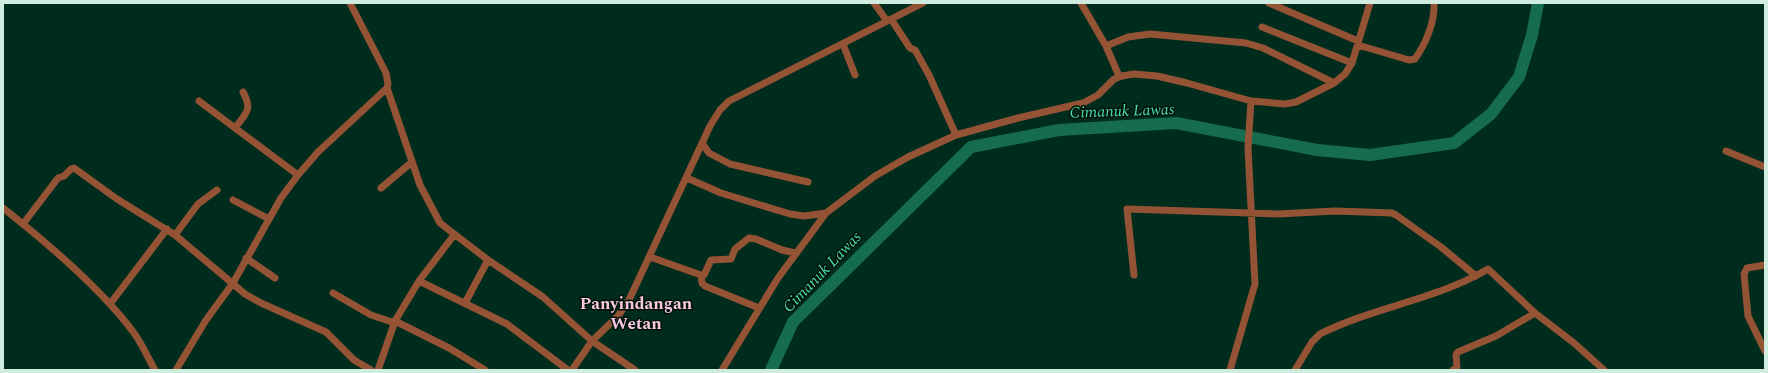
<svg xmlns="http://www.w3.org/2000/svg" width="1768" height="373" viewBox="0 0 1768 373" font-family="Spectral,serif">
<style>
.lines{fill:none;stroke-linecap:round;stroke-linejoin:round}
.river{stroke:#156c4f;stroke-width:12}
.street{stroke:#945335;stroke-width:7}
.labels{text-anchor:middle;dominant-baseline:central;stroke-width:3;stroke-linejoin:round;paint-order:stroke}
.water-label{font-size:16px;font-style:italic;fill:#48dda7;stroke:#001209}
.quarter-label{font-size:17px;font-weight:bold;fill:#f6c9e1;stroke:#001209}
</style>
<rect width="100%" height="100%" fill="#002c1d"/>
<g class="lines">
<path class="river" d="M 771,370 L 793,322 L 971,147 L 1059,130 L 1176,123 L 1317,150 L 1370,155 L 1454,143 L 1491,114 L 1519,77 L 1532,35 L 1538,3"/>
<path class="street" d="M 874,3 L 887,21
M 1081,3 L 1106,46 L 1119,76
M 1269,3 L 1358,41
M 891,19 L 910,48 L 915,50 L 929,75 L 956,135
M 1262,27 L 1352,63
M 843,44 L 855,75
M 1358,45 L 1409,60 L 1415,59 C 1426,43 1435,22 1434,3
M 1106,46 L 1128,37 L 1150,34 L 1246,43 L 1263,48 L 1334,83
M 387,88 L 420,185 L 440,223 L 488,260 L 543,297 L 592,341 L 635,370
M 243,92 C 253,110 246,113 235,128 L 298,175
M 199,101 L 235,128
M 702,143 L 709,153 L 730,164 L 808,182
M 1726,151 L 1765,167
M 687,178 L 721,193 L 790,214 L 804,216 L 826,213
M 381,188 L 412,162
M 233,200 L 269,219
M 3,208 C 46,242 101,288 134,333 C 142,344 148,358 155,370
M 23,224 L 58,178 L 64,176 L 71,169 L 74,168 L 117,199 L 175,235 L 245,294 L 261,303 L 326,332 L 354,360 L 371,370
M 175,235 L 198,204 L 217,190
M 650,257 L 701,275 L 704,275 L 711,260 L 731,259 L 735,249 L 749,238 L 756,239 L 782,250 L 795,253
M 246,258 L 275,278
M 1765,265 L 1747,268 L 1744,274 L 1748,316 L 1765,351
M 701,275 L 702,283 L 705,286 L 759,308
M 1134,275 L 1127,209 L 1278,214 L 1335,211 L 1392,213 L 1396,215 L 1441,247 L 1476,276
M 419,281 L 507,324 L 568,370
M 333,293 L 371,315 L 395,323
M 465,303 L 488,260
M 110,304 L 167,229
M 395,321 L 449,348 L 485,370
M 176,370 L 206,320 L 233,283 L 281,198 L 298,175 L 318,152 L 387,88 L 388,84 L 386,73 L 350,3
M 378,370 L 395,321 L 419,281 L 454,235
M 572,370 L 592,341 L 618,316 L 629,300 L 710,126 L 720,110 L 729,101 L 923,3
M 722,370 L 778,278 L 826,213 L 875,176 L 908,157 L 956,135 L 1018,118 L 1083,103 L 1098,95 L 1114,79 L 1122,76 L 1134,74 L 1157,76 L 1187,83 L 1251,101 L 1285,104 L 1296,102 L 1334,83 L 1345,74 L 1352,63 L 1370,3
M 1230,370 L 1255,284 L 1248,148 L 1251,101
M 1295,370 L 1312,342 L 1320,334 C 1373,307 1436,300 1488,269 L 1535,313 L 1574,343 L 1604,370
M 1453,370 L 1457,368 L 1456,355 L 1458,352 L 1496,336 L 1535,313"/>
</g>
<g class="labels">
<g class="water-label">
<text transform="translate(1122 111) rotate(-2)">Cimanuk Lawas</text>
<text transform="translate(822 272) rotate(-46)">Cimanuk Lawas</text>
</g>
<g class="quarter-label">
<text x="636" y="304">Panyindangan<tspan x="636" dy="20">Wetan</tspan></text>
</g>
</g>
<rect width="1768" height="373" fill="none" stroke="#d0ecdf" stroke-width="8"/>
</svg>
